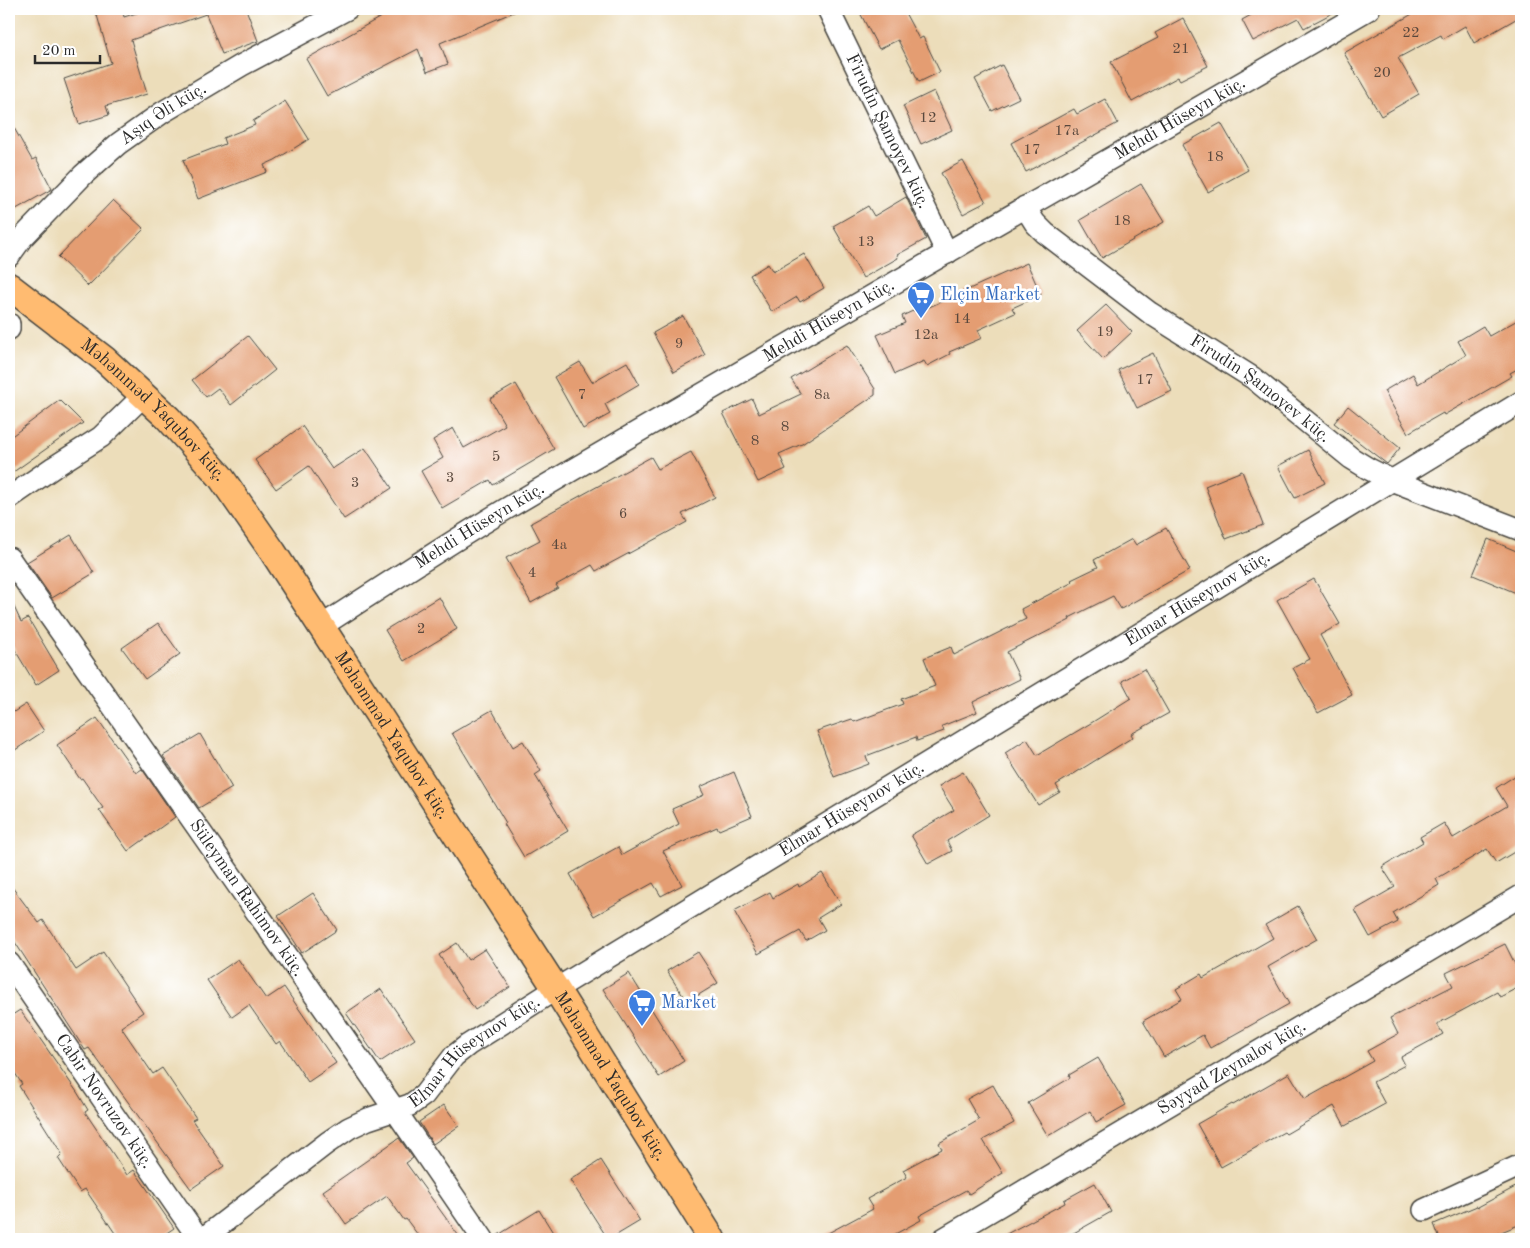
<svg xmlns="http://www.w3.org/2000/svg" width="1530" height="1248" viewBox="0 0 1530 1248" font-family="'Old Standard TT',serif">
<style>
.building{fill:#e49d72}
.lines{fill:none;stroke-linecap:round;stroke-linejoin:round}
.minor-casing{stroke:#484640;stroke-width:24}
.major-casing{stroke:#484640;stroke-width:29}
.minor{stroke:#fff;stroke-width:21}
.major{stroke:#ffbb71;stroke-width:26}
.labels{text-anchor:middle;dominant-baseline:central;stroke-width:5;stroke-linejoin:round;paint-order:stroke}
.number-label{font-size:15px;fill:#59483d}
.street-label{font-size:18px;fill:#2b2b2b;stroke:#fff}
.shop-label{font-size:18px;fill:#366cbe;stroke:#fff;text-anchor:start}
</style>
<rect width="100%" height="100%" fill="#fff"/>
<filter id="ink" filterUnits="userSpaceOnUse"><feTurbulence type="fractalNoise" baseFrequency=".02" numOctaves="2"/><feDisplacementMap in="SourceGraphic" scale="10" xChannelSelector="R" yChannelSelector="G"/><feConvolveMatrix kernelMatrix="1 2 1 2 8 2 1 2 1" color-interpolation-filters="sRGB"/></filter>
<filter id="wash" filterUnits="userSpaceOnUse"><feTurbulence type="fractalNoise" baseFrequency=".0096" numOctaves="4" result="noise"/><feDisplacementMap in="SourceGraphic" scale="20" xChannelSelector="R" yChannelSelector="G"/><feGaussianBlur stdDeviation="1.12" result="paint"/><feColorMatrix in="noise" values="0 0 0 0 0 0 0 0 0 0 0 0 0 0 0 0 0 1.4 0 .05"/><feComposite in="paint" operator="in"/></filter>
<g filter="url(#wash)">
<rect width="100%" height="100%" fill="#ecddba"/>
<g id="blocks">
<path class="building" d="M 108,9 L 122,9 L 124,17 L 149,9 L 246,9 L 258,41 L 222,54 L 206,14 L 131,40 L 147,94 L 106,106 L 109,115 L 79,124 L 64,79 L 111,63 L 96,12 Z
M 395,9 L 521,9 L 440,43 L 448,64 L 427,72 L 418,49 L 327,96 L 306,59 Z
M 858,9 L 903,9 L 919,39 L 923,37 L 940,72 L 919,82 L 898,40 L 879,49 Z
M 1262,9 L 1340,9 L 1304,28 L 1298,18 L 1253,41 L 1242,20 Z
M 1421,9 L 1521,9 L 1521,16 L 1474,43 L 1465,26 L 1443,39 L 1441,35 L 1398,58 L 1419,94 L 1381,116 L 1344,53 Z
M 1183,18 L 1208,66 L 1180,80 L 1178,77 L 1132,102 L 1111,62 L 1158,38 L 1155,33 Z
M 1002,65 L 1019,98 L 992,111 L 975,79 Z
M 934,91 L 952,130 L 921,144 L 903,106 Z
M 1105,99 L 1118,123 L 1026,172 L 1011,143 L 1074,109 L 1077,114 Z
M 285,101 L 309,139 L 275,160 L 264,165 L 267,172 L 198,199 L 183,160 L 225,144 L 223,138 L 255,125 L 253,121 Z
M 9,119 L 32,160 L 36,158 L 52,189 L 9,213 Z
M 1221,123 L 1248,170 L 1208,192 L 1182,145 Z
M 963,161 L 986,202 L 963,214 L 941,173 Z
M 1141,184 L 1164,222 L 1102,258 L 1080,220 Z
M 906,197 L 926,239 L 897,255 L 898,258 L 863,278 L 833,226 L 868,206 L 874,216 Z
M 113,200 L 144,229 L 88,286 L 58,257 Z
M 804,254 L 824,288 L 800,302 L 797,297 L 772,312 L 750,275 L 768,264 L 773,272 Z
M 1027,263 L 1041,295 L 1012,308 L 1015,313 L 978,330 L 982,338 L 949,352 L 950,354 L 927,366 L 924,361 L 895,374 L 877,335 L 905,323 L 902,316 L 926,305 L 927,308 Z
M 1106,305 L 1132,332 L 1103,359 L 1077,331 Z
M 683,316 L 705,355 L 674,372 L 653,333 Z
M 1521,318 L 1521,367 L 1510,373 L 1512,376 L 1444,415 L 1443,413 L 1408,433 L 1384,391 L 1413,374 L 1418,384 L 1466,355 L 1458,341 L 1483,326 L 1489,336 Z
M 248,336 L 275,370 L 231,405 L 218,388 L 206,397 L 192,380 Z
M 847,345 L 875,389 L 875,395 L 802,444 L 779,454 L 786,469 L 758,482 L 723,413 L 752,399 L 759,414 L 801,394 L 791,379 Z
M 1153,353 L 1172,391 L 1137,408 L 1118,370 Z
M 580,362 L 592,382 L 627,362 L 639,384 L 605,404 L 610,414 L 583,429 L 554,377 Z
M 516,384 L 554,449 L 493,485 L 490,480 L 442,508 L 421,471 L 443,458 L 433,440 L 453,428 L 464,448 L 505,425 L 490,399 Z
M 60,400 L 83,423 L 9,475 L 9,438 Z
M 1348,406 L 1400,448 L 1387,464 L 1334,423 Z
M 302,426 L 332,469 L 365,448 L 392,488 L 344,519 L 309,466 L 276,489 L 255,460 Z
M 1308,450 L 1325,483 L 1295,498 L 1278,466 Z
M 691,452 L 715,497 L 682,514 L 687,522 L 596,571 L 592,565 L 556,585 L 558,588 L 531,603 L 506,558 L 540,540 L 531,523 L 651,457 L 658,469 Z
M 1242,471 L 1263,525 L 1226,539 L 1205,486 Z
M 1166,528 L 1190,570 L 1121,609 L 1113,596 L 1069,618 L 1070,620 L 1007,652 L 1020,679 L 973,702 L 977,712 L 942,726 L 944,731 L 917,741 L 916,737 L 866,756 L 869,764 L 834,777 L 817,731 L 852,719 L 854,722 L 903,704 L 901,699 L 935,686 L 924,658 L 951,647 L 954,655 L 1026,619 L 1021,609 L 1073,582 L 1071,580 L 1098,567 L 1094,560 L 1132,539 L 1136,545 Z
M 71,535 L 94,573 L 52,598 L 27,562 Z
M 1488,539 L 1521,553 L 1521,595 L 1473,575 Z
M 1314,579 L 1340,624 L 1320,635 L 1352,695 L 1318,713 L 1293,668 L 1310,659 L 1277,600 Z
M 9,596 L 21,622 L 28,618 L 59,670 L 36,685 L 9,640 Z
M 439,597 L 457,629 L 404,661 L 385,630 Z
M 158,623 L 180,654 L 145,679 L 122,648 Z
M 1144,669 L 1169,713 L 1131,734 L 1133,737 L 1056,785 L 1060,792 L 1038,805 L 1005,753 L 1027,739 L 1037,755 L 1091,723 L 1131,698 L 1122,681 Z
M 26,704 L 44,731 L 9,754 L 9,715 Z
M 492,710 L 513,747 L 523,741 L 541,771 L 535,775 L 568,831 L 524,857 L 504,824 L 506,823 L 452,733 Z
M 97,718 L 136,773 L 142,769 L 175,817 L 128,851 L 99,810 L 103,808 L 82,778 L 80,779 L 57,745 Z
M 200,734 L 232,788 L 199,808 L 163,756 Z
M 734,772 L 752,816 L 719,830 L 717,827 L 663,851 L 682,885 L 661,896 L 653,883 L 594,916 L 570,874 L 618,847 L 622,855 L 679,824 L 672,809 L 704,795 L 700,787 Z
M 963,772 L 989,815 L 947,841 L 952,851 L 928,864 L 911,835 L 954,810 L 939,786 Z
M 1521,772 L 1521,848 L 1496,863 L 1487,849 L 1436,879 L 1439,885 L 1393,913 L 1398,922 L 1370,937 L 1355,910 L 1395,887 L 1382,867 L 1423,842 L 1420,837 L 1444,823 L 1453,838 L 1507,806 L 1496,788 Z
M 822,873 L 841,904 L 818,918 L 825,930 L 806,941 L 800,931 L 758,954 L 734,911 L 770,892 L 773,898 L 798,884 L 799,887 Z
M 9,883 L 39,923 L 43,920 L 76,970 L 103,952 L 143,1012 L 121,1027 L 153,1074 L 162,1068 L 196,1118 L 192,1120 L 224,1166 L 191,1189 L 89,1048 L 85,1050 L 9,933 Z
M 313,893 L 337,930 L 302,953 L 278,916 Z
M 1298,906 L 1317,939 L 1268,967 L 1289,1004 L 1210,1048 L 1203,1035 L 1164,1057 L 1143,1021 L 1182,999 L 1176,989 L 1201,974 L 1203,978 L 1273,938 L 1265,925 Z
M 457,943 L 468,960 L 485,949 L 510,987 L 475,1010 L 439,955 Z
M 1505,944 L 1521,976 L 1521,986 L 1500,997 L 1497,992 L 1437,1024 L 1443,1034 L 1401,1057 L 1405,1065 L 1373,1082 L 1385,1104 L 1345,1126 L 1334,1106 L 1286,1134 L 1284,1132 L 1221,1167 L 1197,1124 L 1232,1104 L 1233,1105 L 1289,1073 L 1305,1099 L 1373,1061 L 1367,1051 L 1398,1034 L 1390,1018 L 1453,986 L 1446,973 Z
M 698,952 L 718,983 L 687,1002 L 667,971 Z
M 238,959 L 266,999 L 284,987 L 336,1063 L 308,1082 L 280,1041 L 276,1044 L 249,1005 L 232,1017 L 207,980 Z
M 629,973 L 684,1061 L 659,1077 L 603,989 Z
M 381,989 L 415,1039 L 380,1062 L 346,1013 Z
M 20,1010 L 77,1092 L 88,1110 L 85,1112 L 127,1175 L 134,1170 L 174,1228 L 158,1239 L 119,1239 L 85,1189 L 80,1192 L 58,1158 L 62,1154 L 19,1086 L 22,1084 L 9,1064 L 9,1017 Z
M 1098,1058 L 1126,1105 L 1096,1122 L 1090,1111 L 1048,1136 L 1028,1103 L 1070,1078 L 1069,1075 Z
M 993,1085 L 1014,1123 L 983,1140 L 1003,1173 L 969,1194 L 966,1190 L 919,1216 L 921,1220 L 886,1239 L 817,1239 L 873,1209 L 867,1199 L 907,1177 L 903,1170 L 942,1149 L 939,1143 L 979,1120 L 967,1099 Z
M 444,1105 L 459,1126 L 433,1144 L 419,1122 Z
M 399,1138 L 413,1158 L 406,1163 L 461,1239 L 421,1239 L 406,1219 L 404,1220 L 387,1196 L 346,1224 L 323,1191 Z
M 601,1160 L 640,1221 L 610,1239 L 608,1239 L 570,1180 Z
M 1095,1183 L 1111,1212 L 1063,1239 L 997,1239 L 1065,1203 L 1064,1200 Z
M 1521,1184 L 1521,1224 L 1484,1239 L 1440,1239 L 1434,1224 L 1477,1206 L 1478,1207 Z
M 539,1210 L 557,1239 L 495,1239 L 495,1237 Z"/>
</g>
</g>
<g filter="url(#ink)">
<use href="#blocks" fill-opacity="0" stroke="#484640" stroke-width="1"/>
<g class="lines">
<g class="minor-casing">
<g id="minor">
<path id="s1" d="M 828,9 L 947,253"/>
<path id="s2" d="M 1025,207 L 1035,223 L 1045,233 L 1150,313 L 1253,378 L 1351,458 L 1369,469 L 1391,480 L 1521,530"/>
<path id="s3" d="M 9,256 L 22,238 L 83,175 L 118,144 L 163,112 L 242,65 L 347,9"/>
<path d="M 9,324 L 9,329"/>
<path d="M 9,498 L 54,467 L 101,437 L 144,395"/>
<path id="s4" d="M 9,558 L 395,1110 L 483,1239"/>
<path id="s5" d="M 320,627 C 382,587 443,547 506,509 C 792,340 1082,176 1369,9"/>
<path id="s6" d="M 9,963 L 199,1239"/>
<path d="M 1424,1210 L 1521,1165"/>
<path id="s7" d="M 202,1239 L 327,1143 L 349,1128 L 368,1119 L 410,1105 L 424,1095 L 454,1056 L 468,1045 L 556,989 L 1521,402"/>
<path id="s8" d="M 943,1239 L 1521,896"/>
</g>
</g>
<g class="major-casing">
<g id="major">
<path id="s9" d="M 9,286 L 104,359 L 168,418 L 220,476 L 273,552 L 556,989 L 712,1239"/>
</g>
</g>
<use href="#minor" class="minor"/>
<use href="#major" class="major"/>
</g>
</g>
<defs>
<g id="supermarket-pin" transform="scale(1.4375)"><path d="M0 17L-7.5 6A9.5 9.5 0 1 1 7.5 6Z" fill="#3f7fe0" stroke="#fff"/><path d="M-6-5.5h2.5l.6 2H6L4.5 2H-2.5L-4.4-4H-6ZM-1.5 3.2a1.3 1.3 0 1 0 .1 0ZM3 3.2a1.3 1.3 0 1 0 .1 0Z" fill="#fff"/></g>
</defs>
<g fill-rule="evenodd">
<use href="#supermarket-pin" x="921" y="295"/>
<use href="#supermarket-pin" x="642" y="1003"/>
</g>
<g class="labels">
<g class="number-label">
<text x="1411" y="33">22</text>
<text x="1181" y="49">21</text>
<text x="1382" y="73">20</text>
<text x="928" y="118">12</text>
<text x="1067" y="131">17a</text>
<text x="1032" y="150">17</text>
<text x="1215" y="157">18</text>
<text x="1122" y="221">18</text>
<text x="866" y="242">13</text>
<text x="962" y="319">14</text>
<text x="1105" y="332">19</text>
<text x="926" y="335">12a</text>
<text x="679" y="344">9</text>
<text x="1145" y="380">17</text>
<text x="582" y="395">7</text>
<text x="822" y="395">8a</text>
<text x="785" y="427">8</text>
<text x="755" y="441">8</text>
<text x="496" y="457">5</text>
<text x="450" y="478">3</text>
<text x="355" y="483">3</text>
<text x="623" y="514">6</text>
<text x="559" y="545">4a</text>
<text x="532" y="573">4</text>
<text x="421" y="629">2</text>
</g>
<g class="street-label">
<text stroke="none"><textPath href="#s3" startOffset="211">Aşıq Əli küç.</textPath></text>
<text stroke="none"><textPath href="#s5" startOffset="999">Mehdi Hüseyn küç.</textPath></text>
<text stroke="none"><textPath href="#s1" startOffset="136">Firudin Şamoyev küç.</textPath></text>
<text stroke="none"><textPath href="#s5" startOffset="594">Mehdi Hüseyn küç.</textPath></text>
<text stroke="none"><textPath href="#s2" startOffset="299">Firudin Şamoyev küç.</textPath></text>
<text stroke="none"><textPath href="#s9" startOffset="191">Məhəmməd Yaqubov küç.</textPath></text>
<text stroke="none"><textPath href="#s5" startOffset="189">Mehdi Hüseyn küç.</textPath></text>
<text stroke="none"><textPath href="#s7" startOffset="1189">Elmar Hüseynov küç.</textPath></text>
<text stroke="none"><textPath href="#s9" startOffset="596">Məhəmməd Yaqubov küç.</textPath></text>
<text stroke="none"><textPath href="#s7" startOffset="784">Elmar Hüseynov küç.</textPath></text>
<text stroke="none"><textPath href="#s4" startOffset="415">Süleyman Rahimov küç.</textPath></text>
<text stroke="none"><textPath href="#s7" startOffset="334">Elmar Hüseynov küç.</textPath></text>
<text stroke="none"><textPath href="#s8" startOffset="336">Səyyad Zeynalov küç.</textPath></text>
<text stroke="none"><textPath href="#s9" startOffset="1001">Məhəmməd Yaqubov küç.</textPath></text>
<text stroke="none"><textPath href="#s6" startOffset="168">Cabir Novruzov küç.</textPath></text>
</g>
<g class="shop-label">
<text x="940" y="295">Elçin Market</text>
<text x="661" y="1003">Market</text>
</g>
</g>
<rect width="1530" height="1248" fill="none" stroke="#fff" stroke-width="30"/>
<path d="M35 55v8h65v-8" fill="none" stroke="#2b2b2b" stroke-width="2.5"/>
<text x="42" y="55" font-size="15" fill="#2b2b2b" stroke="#ffffff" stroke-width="4" paint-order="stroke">20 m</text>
</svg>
